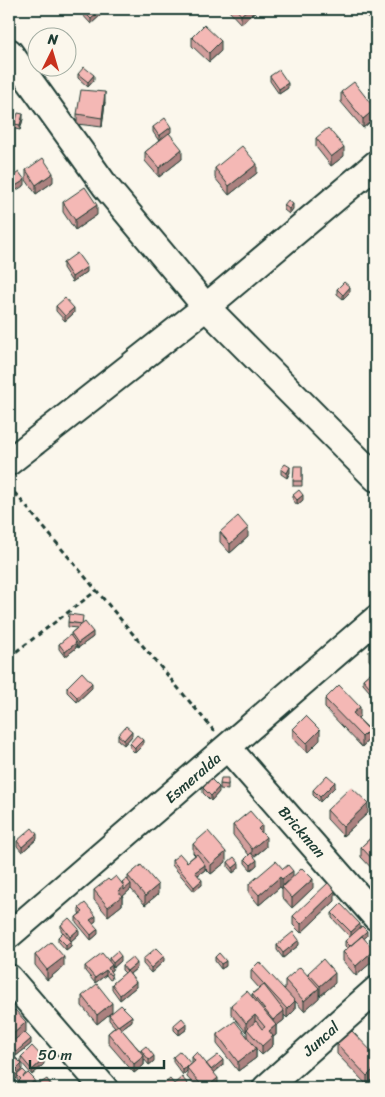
<svg xmlns="http://www.w3.org/2000/svg" width="385" height="1097" viewBox="0 0 385 1097" font-family="Sriracha,sans-serif">
<style>
.lines{fill:none;stroke-linecap:round;stroke-linejoin:round}
.minor-casing{stroke:#1f3d34;stroke-width:30}
.path{stroke:#1f3d34;stroke-width:3;stroke-dasharray:5 4;stroke-linecap:butt}
.minor{stroke:#fbf7ec;stroke-width:26}
.wall{fill:#d29e9c;stroke:#1f3d34}
.shaded-wall{fill:#ab817f;stroke:#1f3d34}
.building{fill:#f4b8b5;stroke:#1f3d34}
.labels{text-anchor:middle;dominant-baseline:central;stroke-width:4.5;stroke-linejoin:round;paint-order:stroke}
.street-label{font-size:15px;fill:#1f3d34;stroke:#fbf7ec}
</style>
<rect width="100%" height="100%" fill="#fbf7ec"/>
<filter id="ink" filterUnits="userSpaceOnUse"><feTurbulence type="fractalNoise" baseFrequency=".02" numOctaves="2"/><feDisplacementMap in="SourceGraphic" scale="10" xChannelSelector="R" yChannelSelector="G"/><feConvolveMatrix kernelMatrix="1 2 1 2 8 2 1 2 1" color-interpolation-filters="sRGB"/></filter>
<g filter="url(#ink)">
<g class="lines">
<g class="minor-casing">
<path id="minor" d="M 9,52 L 106,187 L 206,307 L 376,478
M 9,462 L 206,307 L 376,164
M 228,748 L 376,917
M 9,935 L 376,619
M 9,978 L 104,1088
M 266,1088 L 376,990"/>
</g>
<path class="path" d="M 361,9 L 376,25
M 9,486 L 215,732
M 9,657 L 96,591"/>
<use href="#minor" class="minor"/>
</g>
<path class="wall" d="M 80,9 L 103,9 L 103,13 L 91,24 L 80,12 Z
M 228,9 L 258,9 L 241,24 L 228,10 Z
M 192,37 L 221,51 L 209,62 L 192,46 Z
M 78,74 L 94,80 L 88,87 L 78,78 Z
M 270,76 L 288,88 L 279,94 L 270,81 Z
M 341,92 L 375,118 L 363,128 L 341,102 Z
M 105,102 L 102,127 L 77,124 L 77,114 Z
M 23,119 L 20,130 L 15,129 L 15,124 Z
M 153,127 L 171,132 L 169,133 L 182,159 L 159,177 L 145,161 L 145,152 L 159,141 L 153,132 Z
M 316,138 L 344,156 L 331,166 L 316,147 Z
M 215,168 L 257,173 L 229,195 L 215,178 Z
M 26,170 L 53,182 L 36,194 L 26,180 Z
M 63,202 L 97,215 L 75,230 L 63,212 Z
M 284,205 L 293,209 L 289,214 L 284,210 Z
M 63,263 L 87,272 L 72,282 L 63,268 Z
M 337,289 L 350,292 L 343,299 L 337,294 Z
M 56,306 L 74,313 L 65,321 L 56,311 Z
M 302,466 L 302,486 L 293,486 L 293,481 Z
M 281,469 L 290,472 L 287,478 L 281,474 Z
M 293,495 L 303,500 L 297,505 L 293,500 Z
M 220,532 L 248,537 L 230,553 L 220,542 Z
M 68,622 L 83,624 L 93,637 L 78,648 L 76,645 L 76,648 L 65,657 L 59,649 L 59,644 L 71,636 L 71,633 L 77,628 L 68,627 Z
M 376,645 L 376,699 L 363,684 L 363,679 L 376,668 L 369,660 L 369,651 Z
M 67,687 L 92,688 L 77,702 L 67,692 Z
M 325,699 L 360,716 L 358,718 L 369,729 L 369,726 L 376,721 L 376,739 L 369,731 L 369,739 L 362,747 L 325,708 Z
M 293,729 L 320,740 L 307,753 L 293,738 Z
M 118,735 L 132,736 L 124,745 L 118,740 Z
M 130,743 L 143,745 L 135,753 L 130,748 Z
M 228,783 L 228,790 L 220,789 L 220,784 Z
M 335,787 L 320,802 L 313,795 L 313,790 Z
M 203,788 L 219,792 L 211,801 L 203,793 Z
M 327,810 L 368,813 L 343,836 L 327,819 Z
M 233,825 L 262,834 L 266,847 L 254,857 L 257,865 L 251,870 L 245,863 L 245,859 L 249,855 L 233,835 Z
M 376,833 L 376,873 L 361,857 L 361,847 Z
M 37,839 L 22,852 L 17,846 L 17,841 Z
M 193,844 L 226,862 L 211,874 L 205,868 L 205,870 L 198,875 L 202,885 L 194,891 L 172,865 L 172,860 L 187,862 L 195,855 L 193,853 Z
M 228,862 L 239,868 L 233,873 L 228,867 Z
M 283,869 L 293,878 L 313,888 L 292,908 L 282,897 L 282,889 L 280,887 L 259,905 L 249,893 L 249,884 Z
M 128,876 L 158,894 L 145,905 L 131,889 L 122,897 L 122,905 L 108,916 L 94,900 L 94,890 L 110,881 L 122,883 L 128,881 Z
M 335,901 L 301,933 L 293,925 L 293,916 Z
M 79,908 L 96,921 L 93,923 L 98,934 L 91,940 L 76,922 L 76,917 L 80,914 L 79,913 Z
M 332,913 L 360,928 L 367,936 L 364,938 L 374,960 L 356,976 L 343,961 L 343,952 L 347,948 L 345,946 L 345,941 L 350,937 L 332,918 Z
M 61,925 L 79,934 L 71,941 L 71,946 L 66,950 L 58,941 L 58,937 L 63,933 L 61,930 Z
M 277,945 L 299,945 L 283,958 L 277,950 Z
M 35,955 L 64,966 L 47,980 L 35,965 Z
M 215,957 L 226,966 L 221,969 L 215,961 Z
M 109,958 L 121,961 L 113,968 L 112,966 L 112,970 L 110,971 L 112,979 L 110,980 L 106,975 L 95,983 L 85,971 L 85,966 L 109,961 Z
M 143,959 L 164,961 L 151,973 L 143,964 Z
M 122,965 L 137,968 L 130,974 L 136,987 L 120,1000 L 112,989 L 112,984 L 125,973 L 122,970 Z
M 251,970 L 285,989 L 285,980 L 308,976 L 308,973 L 335,983 L 320,996 L 319,994 L 319,998 L 304,1011 L 295,1001 L 295,1010 L 287,1018 L 284,1015 L 284,1020 L 276,1026 L 276,1035 L 273,1037 L 273,1045 L 262,1055 L 256,1049 L 256,1058 L 238,1071 L 217,1044 L 217,1034 L 247,1037 L 247,1032 L 246,1032 L 231,1014 L 231,1005 L 252,998 L 252,994 L 259,988 L 251,979 Z
M 82,996 L 112,1012 L 97,1024 L 82,1006 Z
M 109,1015 L 132,1021 L 121,1029 L 141,1052 L 141,1050 L 154,1061 L 149,1065 L 144,1059 L 144,1065 L 134,1073 L 108,1043 L 108,1033 L 115,1027 L 109,1020 Z
M 9,1016 L 26,1032 L 25,1033 L 31,1044 L 16,1056 L 10,1049 L 10,1045 L 9,1045 Z
M 174,1025 L 187,1029 L 179,1035 L 174,1030 Z
M 376,1030 L 376,1051 L 374,1049 L 375,1031 Z
M 337,1044 L 376,1056 L 367,1085 L 337,1054 Z
M 9,1056 L 22,1069 L 18,1074 L 18,1075 L 26,1075 L 35,1085 L 31,1088 L 21,1088 L 19,1086 L 19,1082 L 17,1080 L 17,1078 L 12,1083 L 9,1080 L 9,1068 L 10,1067 L 9,1066 Z
M 21,1057 L 44,1064 L 32,1075 L 21,1062 Z
M 173,1057 L 191,1065 L 192,1064 L 192,1057 L 206,1064 L 223,1065 L 214,1073 L 218,1088 L 197,1088 L 187,1077 L 187,1071 L 183,1075 L 173,1062 Z"/>
<path class="shaded-wall" d="M 102,9 L 103,9 L 103,13 L 91,24 L 91,19 Z
M 248,9 L 258,9 L 241,24 L 241,15 Z
M 221,41 L 221,51 L 209,62 L 209,53 Z
M 94,75 L 94,80 L 88,87 L 88,82 Z
M 288,83 L 288,88 L 279,94 L 279,89 Z
M 105,92 L 105,102 L 102,127 L 102,118 Z
M 375,109 L 375,118 L 363,128 L 363,119 Z
M 23,114 L 23,119 L 20,130 L 20,125 Z
M 171,127 L 171,132 L 159,141 L 159,136 Z
M 344,147 L 344,156 L 331,166 L 331,157 Z
M 182,149 L 182,159 L 159,177 L 159,168 Z
M 257,164 L 257,173 L 229,195 L 229,186 Z
M 53,173 L 53,182 L 36,194 L 36,185 Z
M 25,180 L 25,185 L 9,195 L 9,190 Z
M 293,204 L 293,209 L 289,214 L 289,209 Z
M 97,205 L 97,215 L 75,230 L 75,220 Z
M 87,267 L 87,272 L 72,282 L 72,277 Z
M 350,287 L 350,292 L 343,299 L 343,295 Z
M 74,308 L 74,313 L 65,321 L 65,316 Z
M 290,467 L 290,472 L 287,478 L 287,473 Z
M 303,495 L 303,500 L 297,505 L 297,500 Z
M 248,528 L 248,537 L 230,553 L 230,544 Z
M 93,632 L 93,637 L 78,648 L 78,643 Z
M 76,643 L 76,648 L 65,657 L 65,652 Z
M 92,683 L 92,688 L 77,702 L 77,697 Z
M 360,707 L 360,716 L 353,723 L 353,713 Z
M 320,730 L 320,740 L 307,753 L 307,743 Z
M 369,730 L 369,739 L 362,747 L 362,737 Z
M 132,731 L 132,736 L 124,745 L 124,740 Z
M 143,740 L 143,745 L 135,753 L 135,748 Z
M 335,782 L 335,787 L 320,802 L 320,797 Z
M 219,787 L 219,792 L 211,801 L 211,796 Z
M 368,803 L 368,813 L 343,836 L 343,827 Z
M 262,825 L 262,835 L 258,829 Z
M 37,834 L 37,839 L 22,852 L 22,847 Z
M 266,837 L 266,847 L 252,858 L 252,849 Z
M 226,852 L 226,862 L 211,874 L 211,865 Z
M 257,860 L 257,865 L 251,870 L 251,865 Z
M 239,863 L 239,868 L 233,873 L 233,868 Z
M 205,865 L 205,870 L 195,877 L 195,872 Z
M 293,871 L 293,880 L 282,887 L 282,889 L 282,879 Z
M 280,877 L 280,887 L 259,905 L 259,895 Z
M 313,879 L 313,888 L 292,908 L 292,898 Z
M 202,880 L 202,885 L 194,891 L 194,887 Z
M 131,884 L 131,889 L 122,897 L 122,905 L 108,916 L 108,907 L 118,891 L 124,886 Z
M 158,885 L 158,894 L 145,905 L 145,896 Z
M 335,891 L 335,901 L 301,933 L 301,924 Z
M 96,916 L 96,921 L 90,925 L 90,920 Z
M 360,924 L 360,929 L 351,937 L 351,932 Z
M 79,929 L 79,934 L 71,941 L 71,946 L 66,950 L 66,945 L 70,942 L 70,937 Z
M 98,929 L 98,934 L 91,940 L 91,935 Z
M 367,931 L 367,936 L 350,951 L 350,946 Z
M 299,940 L 299,945 L 283,958 L 283,953 Z
M 374,950 L 374,960 L 356,976 L 356,966 Z
M 121,956 L 121,961 L 113,968 L 113,963 Z
M 164,956 L 164,961 L 151,973 L 151,968 Z
M 64,957 L 64,966 L 47,980 L 47,970 Z
M 226,961 L 226,966 L 221,969 L 221,964 Z
M 137,963 L 137,968 L 127,976 L 127,971 Z
M 112,965 L 112,970 L 108,973 L 108,968 Z
M 106,970 L 106,975 L 95,983 L 95,978 Z
M 335,973 L 335,983 L 320,996 L 320,986 Z
M 136,982 L 136,987 L 120,1000 L 120,995 Z
M 319,988 L 319,998 L 304,1011 L 304,1001 Z
M 295,1001 L 295,1010 L 287,1018 L 287,1009 Z
M 112,1003 L 112,1012 L 97,1024 L 97,1015 Z
M 284,1011 L 284,1020 L 276,1026 L 276,1035 L 273,1037 L 273,1045 L 262,1055 L 262,1046 L 269,1031 L 273,1028 L 273,1020 Z
M 255,1015 L 255,1025 L 247,1029 L 246,1032 L 246,1023 Z
M 132,1016 L 132,1021 L 118,1031 L 118,1026 Z
M 26,1022 L 26,1032 L 11,1046 L 10,1045 L 10,1037 Z
M 187,1024 L 187,1029 L 179,1035 L 179,1030 Z
M 31,1039 L 31,1044 L 16,1056 L 16,1052 Z
M 256,1048 L 256,1058 L 238,1071 L 238,1062 Z
M 144,1056 L 144,1065 L 134,1073 L 134,1064 Z
M 154,1056 L 154,1061 L 149,1065 L 149,1060 Z
M 44,1059 L 44,1064 L 32,1075 L 32,1070 Z
M 223,1060 L 223,1065 L 210,1075 L 210,1070 Z
M 22,1064 L 22,1069 L 18,1074 L 17,1078 L 12,1083 L 12,1078 L 17,1073 L 17,1069 Z
M 191,1064 L 191,1069 L 187,1068 L 187,1071 L 183,1075 L 183,1070 Z
M 376,1067 L 376,1076 L 367,1085 L 367,1076 Z
M 218,1078 L 218,1088 L 206,1088 Z
M 35,1080 L 35,1085 L 31,1088 L 26,1088 Z"/>
<path class="building" d="M 81,9 L 102,9 L 91,19 Z
M 236,9 L 248,9 L 241,15 Z
M 204,25 L 221,41 L 209,53 L 192,37 Z
M 84,67 L 94,75 L 88,82 L 78,74 Z
M 279,70 L 288,83 L 279,89 L 270,76 Z
M 354,82 L 375,109 L 363,119 L 341,92 Z
M 81,90 L 105,92 L 102,118 L 77,114 Z
M 18,113 L 23,114 L 20,125 L 15,124 Z
M 165,118 L 171,127 L 159,136 L 153,127 Z
M 328,128 L 344,147 L 331,157 L 316,138 Z
M 169,133 L 182,149 L 159,168 L 145,152 Z
M 242,146 L 257,164 L 229,186 L 215,168 Z
M 43,158 L 53,173 L 36,185 L 26,170 Z
M 19,172 L 25,180 L 9,190 L 9,179 Z
M 85,187 L 97,205 L 75,220 L 63,202 Z
M 288,200 L 293,204 L 289,209 L 284,205 Z
M 77,253 L 87,267 L 72,277 L 63,263 Z
M 344,282 L 350,287 L 343,295 L 337,289 Z
M 65,298 L 74,308 L 65,316 L 56,306 Z
M 285,464 L 290,467 L 287,473 L 281,469 Z
M 294,466 L 302,466 L 302,481 L 293,481 Z
M 299,490 L 303,495 L 297,500 L 293,495 Z
M 238,516 L 248,528 L 230,544 L 220,532 Z
M 69,614 L 83,616 L 82,624 L 68,622 Z
M 85,622 L 93,632 L 78,643 L 71,633 Z
M 70,635 L 76,643 L 65,652 L 59,644 Z
M 376,645 L 376,659 L 369,651 Z
M 376,668 L 376,694 L 363,679 Z
M 82,672 L 92,683 L 77,697 L 67,687 Z
M 339,685 L 360,707 L 353,713 L 369,730 L 362,737 L 325,699 Z
M 306,716 L 320,730 L 307,743 L 293,729 Z
M 375,719 L 376,721 L 376,734 L 369,726 Z
M 126,726 L 132,731 L 124,740 L 118,735 Z
M 137,735 L 143,740 L 135,748 L 130,743 Z
M 327,775 L 335,782 L 320,797 L 313,790 Z
M 221,778 L 228,778 L 228,785 L 220,784 Z
M 211,779 L 219,787 L 211,796 L 203,788 Z
M 351,787 L 368,803 L 343,827 L 327,810 Z
M 250,811 L 262,825 L 258,829 L 266,837 L 252,849 L 233,825 Z
M 32,828 L 37,834 L 22,847 L 17,841 Z
M 208,831 L 226,852 L 211,865 L 193,844 Z
M 376,833 L 376,863 L 361,847 Z
M 251,853 L 257,860 L 251,865 L 245,859 Z
M 180,854 L 187,862 L 197,854 L 205,865 L 195,872 L 202,880 L 194,887 L 172,860 Z
M 234,857 L 239,863 L 233,868 L 228,862 Z
M 276,861 L 283,869 L 288,865 L 293,871 L 282,879 L 280,877 L 259,895 L 249,884 Z
M 141,865 L 158,885 L 145,896 L 128,876 Z
M 302,868 L 313,879 L 292,898 L 282,887 Z
M 116,876 L 124,886 L 118,891 L 122,896 L 108,907 L 94,890 L 108,879 L 110,881 Z
M 127,879 L 131,884 L 124,890 L 124,886 L 122,883 Z
M 328,883 L 335,891 L 301,924 L 293,916 Z
M 85,903 L 96,916 L 90,920 L 98,929 L 91,935 L 76,917 L 83,912 L 79,908 Z
M 341,904 L 360,924 L 351,932 L 332,913 Z
M 69,918 L 79,929 L 70,937 L 61,925 Z
M 362,926 L 367,931 L 350,946 L 345,941 Z
M 63,932 L 71,941 L 66,945 L 58,937 Z
M 293,932 L 299,940 L 283,953 L 277,945 Z
M 362,936 L 374,950 L 356,966 L 343,952 Z
M 51,942 L 64,957 L 47,970 L 35,955 Z
M 156,948 L 164,956 L 151,968 L 143,959 Z
M 117,951 L 121,956 L 113,963 L 109,958 Z
M 102,953 L 112,965 L 108,968 L 112,974 L 110,975 L 106,970 L 95,978 L 85,966 Z
M 219,953 L 226,961 L 221,964 L 215,957 Z
M 132,957 L 137,963 L 127,971 L 136,982 L 120,995 L 112,984 L 127,971 L 122,965 Z
M 323,959 L 335,973 L 320,986 L 308,973 Z
M 259,962 L 295,1001 L 287,1009 L 251,970 Z
M 300,967 L 319,988 L 304,1001 L 285,980 Z
M 97,984 L 112,1003 L 97,1015 L 82,996 Z
M 264,985 L 284,1011 L 273,1020 L 252,994 Z
M 247,991 L 276,1025 L 269,1031 L 273,1036 L 262,1046 L 247,1029 L 256,1021 L 262,1029 L 265,1027 L 255,1015 L 246,1023 L 231,1005 Z
M 121,1005 L 132,1016 L 118,1026 L 109,1015 Z
M 15,1010 L 26,1022 L 10,1037 L 9,1035 L 9,1016 Z
M 182,1018 L 187,1024 L 179,1030 L 174,1025 Z
M 235,1021 L 256,1048 L 238,1062 L 217,1034 Z
M 118,1025 L 144,1056 L 134,1064 L 108,1033 Z
M 352,1031 L 376,1056 L 376,1067 L 367,1076 L 337,1044 Z
M 24,1032 L 31,1039 L 16,1052 L 10,1044 Z
M 32,1046 L 44,1059 L 32,1070 L 21,1057 Z
M 146,1046 L 154,1056 L 149,1060 L 141,1050 Z
M 180,1051 L 191,1064 L 183,1070 L 173,1057 Z
M 197,1052 L 218,1078 L 206,1088 L 204,1088 L 187,1068 L 195,1061 L 192,1057 Z
M 218,1055 L 223,1060 L 211,1070 L 206,1064 Z
M 9,1056 L 11,1059 L 14,1056 L 22,1064 L 17,1069 L 9,1061 Z
M 11,1066 L 18,1073 L 12,1078 L 9,1075 L 9,1068 Z
M 23,1070 L 26,1073 L 23,1077 L 28,1073 L 35,1080 L 26,1088 L 19,1081 L 21,1079 L 17,1075 Z
M 182,1077 L 191,1088 L 179,1088 L 177,1086 L 174,1088 L 167,1088 L 164,1084 L 170,1079 L 174,1084 Z
M 47,1079 L 53,1088 L 33,1088 Z
M 13,1083 L 20,1084 L 19,1088 L 13,1088 Z
M 299,1085 L 302,1088 L 296,1088 Z"/>
</g>
<g class="labels">
<g class="street-label">
<text transform="translate(193 778) rotate(-41)">Esmeralda</text>
<text transform="translate(302 832) rotate(49)">Brickman</text>
<text transform="translate(321 1039) rotate(-42)">Juncal</text>
</g>
</g>
<rect width="385" height="1097" fill="none" stroke="#fbf7ec" stroke-width="30"/>
<rect x="15" y="15" width="355" height="1067" fill="none" stroke="#1f3d34" stroke-width="2" filter="url(#ink)"/>
<g transform="translate(52 52) rotate(5)"><circle r="24" fill="#fbf7ec" stroke="#a3ada2"/>
<path d="M0-4L9 19L0 12L-9 19Z" fill="#c8321e"/>
<text y="-8" font-size="14" font-weight="bold" text-anchor="middle" fill="#1f3d34">N</text>
</g>
<path d="M30 1060v8h134v-8" fill="none" stroke="#1f3d34" stroke-width="2.5"/>
<text x="38" y="1060" font-size="15" fill="#1f3d34" stroke="#fbf7ec" stroke-width="4" paint-order="stroke">50 m</text>
</svg>
